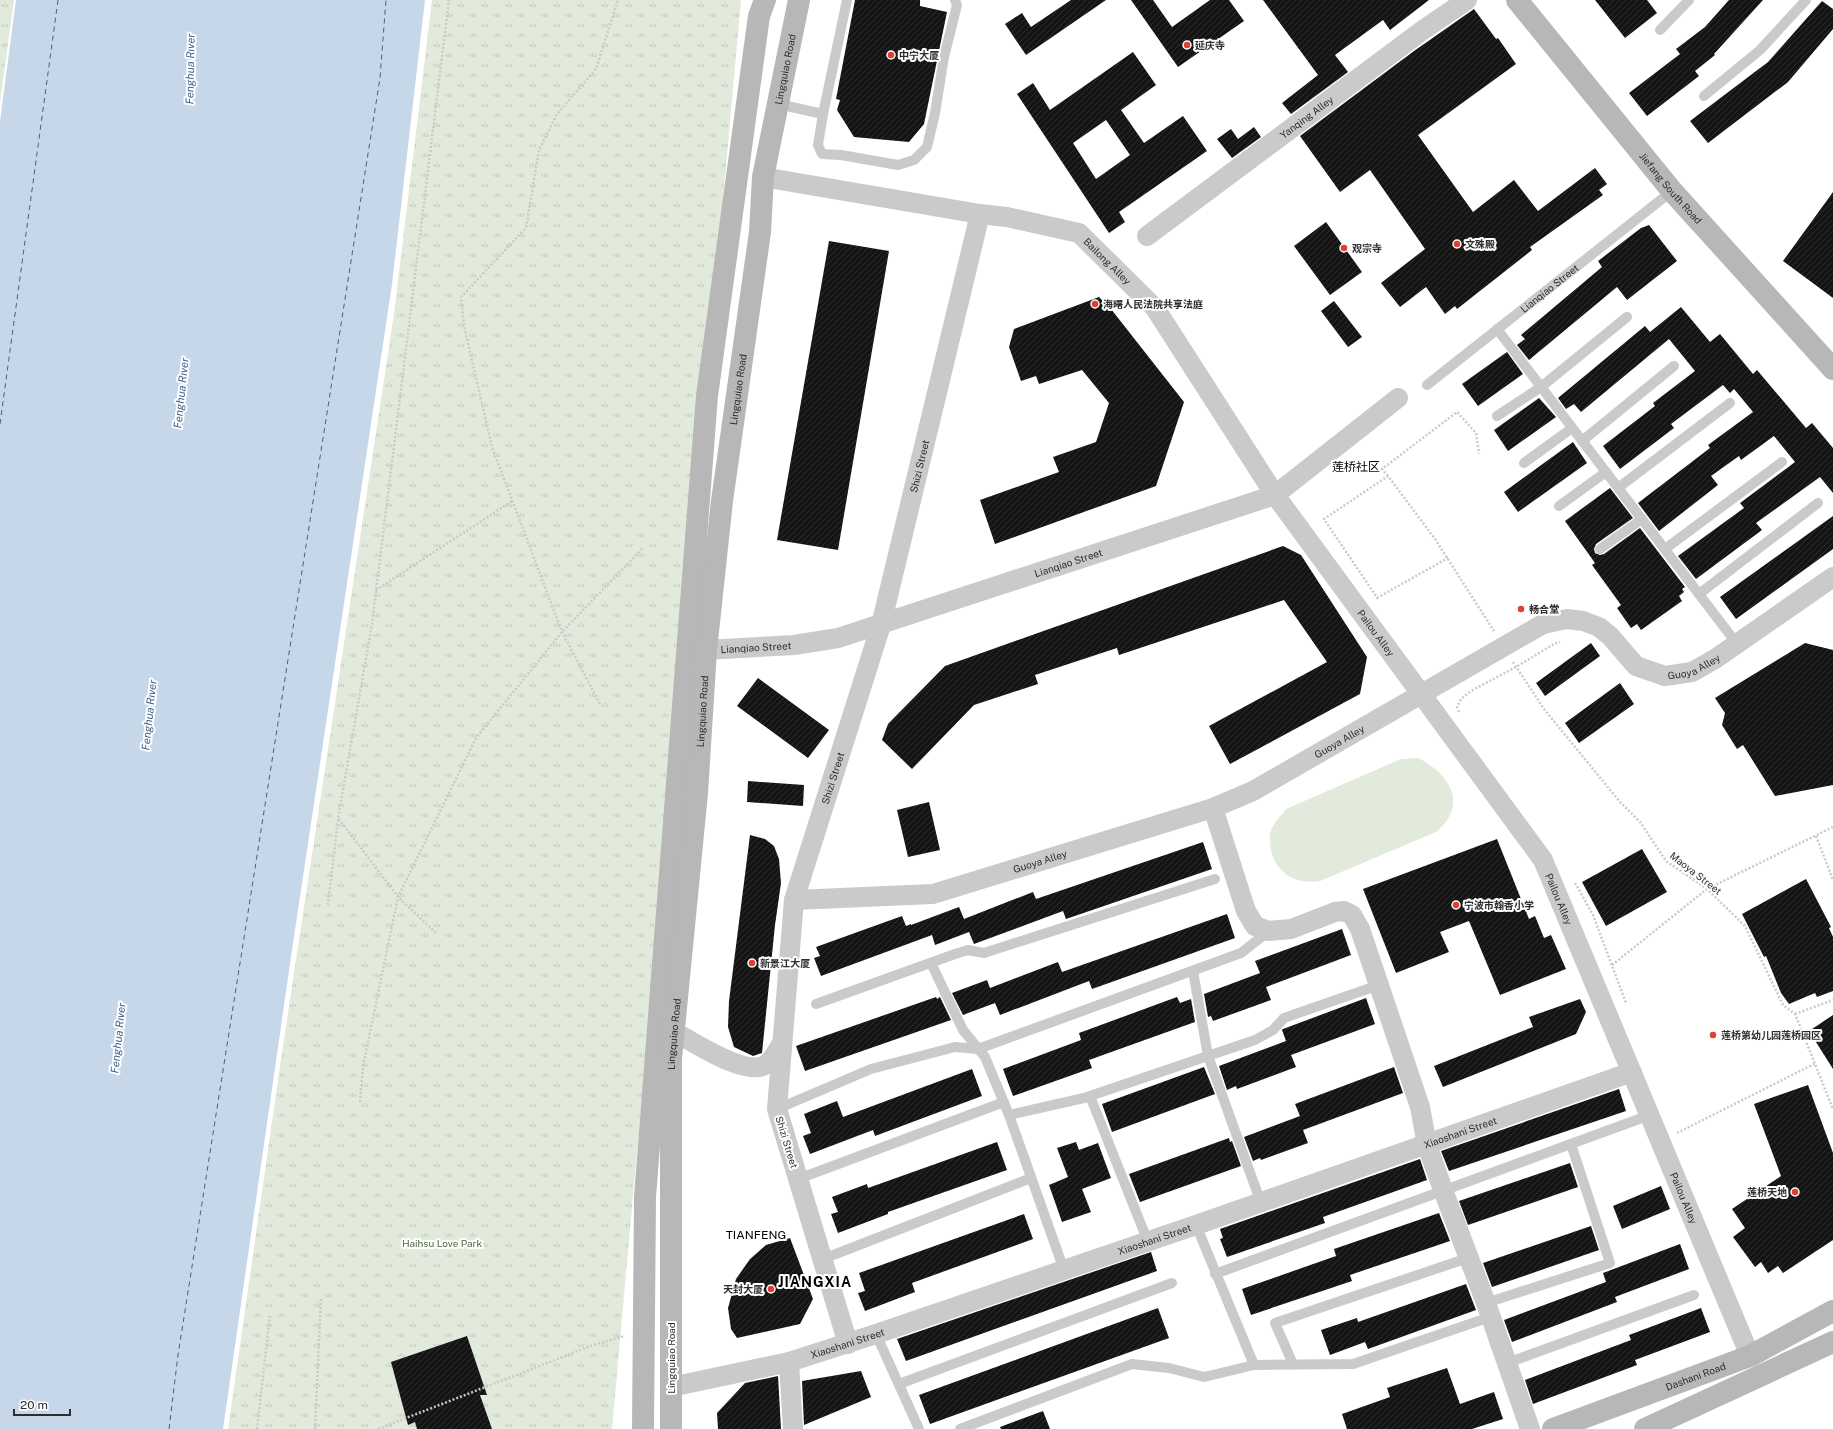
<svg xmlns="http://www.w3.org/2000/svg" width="1833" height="1429" viewBox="0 0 1833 1429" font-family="'Public Sans','Noto Sans SC',sans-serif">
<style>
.grass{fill:url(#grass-tufts)}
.garden{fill:#e1eadb}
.water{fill:#c7d7ea}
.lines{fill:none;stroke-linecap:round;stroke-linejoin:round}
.ferry{stroke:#3d638c;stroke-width:1;stroke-dasharray:5 4;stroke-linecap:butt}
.building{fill:url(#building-hatch);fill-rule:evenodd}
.path{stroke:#cacaca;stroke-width:2.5;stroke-dasharray:2 2;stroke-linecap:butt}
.lane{stroke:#cacaca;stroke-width:10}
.street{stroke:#cacaca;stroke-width:20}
.secondary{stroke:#b7b7b7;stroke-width:22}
.poi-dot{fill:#e03f33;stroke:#fff;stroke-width:1.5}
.labels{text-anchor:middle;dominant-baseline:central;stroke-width:4;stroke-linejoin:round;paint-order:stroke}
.poi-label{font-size:10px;font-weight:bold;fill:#2d2d2d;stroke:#fff;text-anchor:start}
.street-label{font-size:10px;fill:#2d2d2d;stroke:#fff}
.park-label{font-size:10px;fill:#4a673c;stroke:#fff}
.water-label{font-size:11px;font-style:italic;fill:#3d638c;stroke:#fff}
.quarter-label{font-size:12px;fill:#000;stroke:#fff}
.district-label{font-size:14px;font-weight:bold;letter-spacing:1px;fill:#000;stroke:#fff}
</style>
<defs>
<pattern id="grass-tufts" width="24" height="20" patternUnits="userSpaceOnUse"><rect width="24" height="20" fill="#e1eadb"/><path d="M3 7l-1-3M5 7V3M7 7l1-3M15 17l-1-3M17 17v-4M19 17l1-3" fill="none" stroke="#c1c9bc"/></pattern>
<pattern id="building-hatch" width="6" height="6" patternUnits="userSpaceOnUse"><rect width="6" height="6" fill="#141414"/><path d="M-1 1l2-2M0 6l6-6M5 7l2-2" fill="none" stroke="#2e2e2e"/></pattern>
</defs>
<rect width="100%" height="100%" fill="#fff"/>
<path class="grass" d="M 0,0 L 14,0 L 0,102 Z
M 432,0 L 741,0 L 612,1429 L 228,1429 L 281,1059 L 394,314 Z"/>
<path class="garden" d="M 1418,758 C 1450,774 1469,805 1436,832 L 1320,881 C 1290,886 1268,867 1270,835 C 1271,825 1280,817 1286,809 L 1401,759 Z"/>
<path class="water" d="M 16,0 L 425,0 L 392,284 L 292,950 L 223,1429 L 0,1429 L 0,121 Z"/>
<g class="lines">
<path class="ferry" d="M 0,424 L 58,0
M 169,1429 L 178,1355 L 380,78 L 386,0"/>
</g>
<path class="building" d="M 855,0 L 920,0 L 920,6 L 947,12 L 924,124 L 909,142 L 854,137 L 837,110 L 840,100 L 836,99 Z
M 1071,0 L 1106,0 L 1026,55 L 1005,24 L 1022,13 L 1031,27 Z
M 1131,0 L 1153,0 L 1172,27 L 1210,0 L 1229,0 L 1244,21 L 1178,67 Z
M 1263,0 L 1429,0 L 1390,30 L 1383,20 L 1335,55 L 1348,72 L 1291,114 L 1282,103 L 1318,75 Z
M 1595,0 L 1647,0 L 1657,13 L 1625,38 Z
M 1729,0 L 1763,0 L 1714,54 L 1715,55 L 1695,71 L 1699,76 L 1647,116 L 1629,93 L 1680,54 L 1676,49 L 1705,27 Z
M 1822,1 L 1833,9 L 1833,29 L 1788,82 L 1708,143 L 1690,121 L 1768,62 Z
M 1474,9 L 1496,39 L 1498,38 L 1516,64 L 1418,135 L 1473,212 L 1514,180 L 1538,211 L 1595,168 L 1607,184 L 1599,190 L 1603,195 L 1530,247 L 1532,250 L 1457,309 L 1455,306 L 1445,314 L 1426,287 L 1400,307 L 1381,283 L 1425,249 L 1370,170 L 1340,192 L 1300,136 L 1414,51 Z
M 1133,52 L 1156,85 L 1121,110 L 1144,143 L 1183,116 L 1207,151 L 1119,212 L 1125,222 L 1109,233 L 1017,94 L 1033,83 L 1050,110 ZM 1106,120 L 1130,155 L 1096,179 L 1073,143 Z
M 1254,127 L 1261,137 L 1232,158 L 1217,139 L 1231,129 L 1238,139 Z
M 1833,192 L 1833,298 L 1783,261 Z
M 1326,222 L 1362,272 L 1330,295 L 1294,246 Z
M 1649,225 L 1677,261 L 1627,300 L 1617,287 L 1529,360 L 1517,345 L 1525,339 L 1521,335 L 1602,267 L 1598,261 L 1641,228 Z
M 829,241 L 889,251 L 838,550 L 777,540 Z
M 1099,297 L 1111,309 L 1184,402 L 1156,486 L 995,544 L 980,500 L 1059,472 L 1053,457 L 1096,442 L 1109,403 L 1082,370 L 1039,384 L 1036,376 L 1021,381 L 1009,347 L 1014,329 Z
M 1334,301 L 1362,337 L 1348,347 L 1321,311 Z
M 1681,307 L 1710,342 L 1720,334 L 1753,374 L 1757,370 L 1806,428 L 1812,423 L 1833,448 L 1833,493 L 1820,477 L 1756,523 L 1762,530 L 1696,579 L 1678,556 L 1744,508 L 1740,503 L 1795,462 L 1774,436 L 1741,460 L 1739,456 L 1711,476 L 1718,485 L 1659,531 L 1638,503 L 1710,448 L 1708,445 L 1753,412 L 1734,389 L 1730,393 L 1723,385 L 1671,424 L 1674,428 L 1620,469 L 1603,446 L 1655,406 L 1653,403 L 1695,371 L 1669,339 L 1581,412 L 1574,404 L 1566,409 L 1558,398 L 1645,326 L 1650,332 Z
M 1507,352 L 1523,374 L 1478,406 L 1462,384 Z
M 1539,398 L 1556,417 L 1508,451 L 1494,430 Z
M 1573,442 L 1587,463 L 1518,512 L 1504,492 Z
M 1610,488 L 1633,518 L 1596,544 L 1594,549 L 1595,553 L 1600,555 L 1604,554 L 1640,528 L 1685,587 L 1682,589 L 1684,592 L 1679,596 L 1682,601 L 1641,630 L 1637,624 L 1631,628 L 1617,608 L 1621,605 L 1592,565 L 1595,563 L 1565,521 Z
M 1833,516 L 1833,549 L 1736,619 L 1720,597 Z
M 1283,546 L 1301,555 L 1367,657 L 1360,694 L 1230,764 L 1209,726 L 1327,662 L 1284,600 L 1119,655 L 1117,648 L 1035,675 L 1038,684 L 974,705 L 912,769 L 882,740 L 888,724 L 945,666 Z
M 1591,643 L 1600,656 L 1545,696 L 1536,683 Z
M 1805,643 L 1833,650 L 1833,785 L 1775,796 L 1743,745 L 1737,749 L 1722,725 L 1725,713 L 1715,698 Z
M 758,678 L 829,730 L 808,758 L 737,706 Z
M 1620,683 L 1634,704 L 1579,743 L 1565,723 Z
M 748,781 L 804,785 L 803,806 L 747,802 Z
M 929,802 L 940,850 L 908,857 L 897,810 Z
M 750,835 L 765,839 L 774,846 L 779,859 L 781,883 L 775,925 L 762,1053 L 753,1056 L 734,1047 L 728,1027 L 729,1001 Z
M 1497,839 L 1529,919 L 1535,916 L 1544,938 L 1551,935 L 1566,969 L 1500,995 L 1469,921 L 1440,932 L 1449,952 L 1396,973 L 1363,889 Z
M 1203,842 L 1212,869 L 1066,919 L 1063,911 L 974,944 L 969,932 L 935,945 L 932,935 L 821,976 L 814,958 L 820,956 L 816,947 L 902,916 L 906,926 L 911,924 L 911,925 L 959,907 L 964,919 L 1033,892 L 1036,899 Z
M 1642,849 L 1667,892 L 1606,926 L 1582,882 Z
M 1806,879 L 1831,927 L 1829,928 L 1833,937 L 1833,991 L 1817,997 L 1815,993 L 1789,1004 L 1781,993 L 1766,956 L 1764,957 L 1742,914 Z
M 1227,914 L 1235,938 L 1092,989 L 1089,981 L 1000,1015 L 995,1003 L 963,1015 L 952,993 L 987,980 L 990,988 L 1058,962 L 1062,972 Z
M 1342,929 L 1351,955 L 1266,987 L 1271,1000 L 1213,1021 L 1211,1016 L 1208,1017 L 1204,994 L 1260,973 L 1255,961 Z
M 936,997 L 937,999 L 940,997 L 951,1020 L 805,1071 L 796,1046 Z
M 1177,997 L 1180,1003 L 1191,999 L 1195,1022 L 1089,1060 L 1092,1068 L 1013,1096 L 1003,1069 L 1081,1040 L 1079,1033 Z
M 1366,998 L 1375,1024 L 1291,1055 L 1296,1067 L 1237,1089 L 1236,1086 L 1227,1090 L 1219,1066 L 1286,1041 L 1282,1030 L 1283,1029 Z
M 1580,999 L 1586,1012 L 1576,1034 L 1443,1087 L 1434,1066 L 1533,1027 L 1529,1017 Z
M 1833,1015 L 1833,1069 L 1809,1031 Z
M 1204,1067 L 1215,1094 L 1112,1132 L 1102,1104 Z
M 1394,1067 L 1403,1093 L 1303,1130 L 1308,1143 L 1261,1160 L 1260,1158 L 1253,1161 L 1244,1137 L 1300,1116 L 1295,1104 Z
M 972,1069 L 982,1096 L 875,1136 L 873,1130 L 810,1154 L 803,1136 L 811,1133 L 804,1114 L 837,1101 L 843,1117 Z
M 1808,1085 L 1833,1153 L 1833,1240 L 1783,1273 L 1778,1266 L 1768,1273 L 1761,1262 L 1755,1267 L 1733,1237 L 1745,1228 L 1732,1209 L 1781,1176 L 1754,1104 Z
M 1619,1089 L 1626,1111 L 1449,1171 L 1441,1151 Z
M 1229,1138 L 1230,1142 L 1232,1141 L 1241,1166 L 1140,1202 L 1129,1174 Z
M 997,1142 L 1007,1170 L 888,1212 L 888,1214 L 838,1233 L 831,1214 L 838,1212 L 832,1197 L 867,1184 L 868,1188 Z
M 1076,1142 L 1079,1150 L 1098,1143 L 1111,1178 L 1082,1189 L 1091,1212 L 1062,1222 L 1049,1185 L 1068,1177 L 1057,1148 Z
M 1420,1159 L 1427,1180 L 1323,1217 L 1325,1223 L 1227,1257 L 1220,1239 L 1223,1238 L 1220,1229 Z
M 1570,1163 L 1578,1187 L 1468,1225 L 1459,1201 Z
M 1661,1186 L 1670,1209 L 1622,1229 L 1613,1206 Z
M 1439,1213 L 1450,1241 L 1350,1275 L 1352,1281 L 1251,1315 L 1242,1289 L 1336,1256 L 1334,1249 Z
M 1024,1214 L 1033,1239 L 912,1283 L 915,1292 L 865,1311 L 858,1293 L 865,1291 L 859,1273 Z
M 1591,1226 L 1599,1250 L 1492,1287 L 1483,1263 Z
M 790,1238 L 813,1299 L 800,1324 L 737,1338 L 731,1329 L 728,1308 L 736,1279 L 750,1259 L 766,1245 Z
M 1680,1244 L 1689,1269 L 1615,1297 L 1617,1302 L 1512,1342 L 1504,1320 L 1606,1282 L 1603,1273 Z
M 1151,1252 L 1157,1271 L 906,1361 L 897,1339 Z
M 1466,1284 L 1476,1310 L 1368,1349 L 1365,1342 L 1330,1355 L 1321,1330 L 1357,1318 L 1358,1322 Z
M 1158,1308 L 1169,1338 L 930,1424 L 919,1395 Z
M 1701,1308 L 1710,1332 L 1635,1360 L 1637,1365 L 1533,1404 L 1525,1380 L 1631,1340 L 1629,1335 Z
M 467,1336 L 487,1395 L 480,1395 L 492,1429 L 417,1429 L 415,1422 L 408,1425 L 391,1362 Z
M 1447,1368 L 1460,1404 L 1494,1392 L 1503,1419 L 1472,1429 L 1347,1429 L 1342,1414 L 1390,1397 L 1387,1388 Z
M 861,1371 L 871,1397 L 804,1425 L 802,1381 Z
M 778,1376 L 781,1429 L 718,1429 L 717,1413 L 745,1383 Z
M 1043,1411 L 1050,1429 L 1001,1429 L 1000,1427 Z"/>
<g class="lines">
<path class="path" d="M 1388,476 L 1382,469 L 1457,412 L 1476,433 L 1479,454
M 376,590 L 512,501
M 1377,598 L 1448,558
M 1378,599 L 1324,519 L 1388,476 L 1435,539 L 1494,631
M 1513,662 L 1544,709 L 1620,802 L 1640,822 L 1666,861 L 1707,889 L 1745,926 L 1783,1005 L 1795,1014 L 1833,1109
M 600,704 L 562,632 L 492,447 L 464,326 L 461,297 L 526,228 L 539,150 L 557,114 L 596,69 L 618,0
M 1459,712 L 1457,707 L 1461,699 L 1471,691 L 1516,667 L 1554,644 L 1560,642
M 339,819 L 398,897 L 436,933
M 1816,836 L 1833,880
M 1575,883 L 1593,915 L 1626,1003
M 328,905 L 338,819 L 372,624 L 449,0
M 1612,965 L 1707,889 L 1833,827
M 1795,1014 L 1833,1000
M 360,1102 L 363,1066 L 398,897 L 476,738 L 562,632 L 643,548
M 1677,1133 L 1816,1063
M 257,1429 L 270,1315
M 315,1429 L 321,1298
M 378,1429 L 593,1345 L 625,1336"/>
<g class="lane">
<path d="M 1660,30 L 1689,0"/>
<path d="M 1704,96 L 1760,50 L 1806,0"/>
<path d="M 778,104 L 823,114 L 818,145 L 822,154 L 841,155 L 898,165 L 914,160 L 927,147 L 935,113 L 944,57 L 957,5 L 955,0"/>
<path d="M 823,114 L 847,0"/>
<path d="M 1497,329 L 1737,644"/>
<path id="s1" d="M 1427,385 L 1672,191"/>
<path d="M 1497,416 L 1541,387 L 1627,317"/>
<path d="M 1582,441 L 1674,366"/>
<path d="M 1524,463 L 1572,428"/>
<path d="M 1618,488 L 1730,403"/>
<path d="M 1559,506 L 1606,472"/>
<path d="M 1600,549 L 1642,519"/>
<path d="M 1665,549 L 1782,462"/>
<path d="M 1699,594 L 1818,503"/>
<path d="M 931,963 L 963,1030 L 985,1057 L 1009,1115 L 1064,1270"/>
<path d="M 1193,971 L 1208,1056 L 1261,1203"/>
<path d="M 816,1004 L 955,954 L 968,950 L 984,953 L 1215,879"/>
<path d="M 1090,1096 L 1148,1242"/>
<path d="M 777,1109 L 871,1069 L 955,1047 L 978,1049 L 1241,953 L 1269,931"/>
<path d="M 1009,1115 L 1084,1098 L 1255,1040 L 1273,1030 L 1284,1018 L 1379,985"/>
<path d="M 798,1179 L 1004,1102"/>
<path d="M 1196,1225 L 1254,1365 L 1353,1364 L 1490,1317"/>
<path d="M 823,1259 L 1031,1178"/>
<path d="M 1215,1274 L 1650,1115"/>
<path d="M 1486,1303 L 1610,1263 L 1571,1144"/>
<path d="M 876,1334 L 919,1429"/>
<path d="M 1507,1363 L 1694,1295"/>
<path d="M 1293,1364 L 1275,1323 L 1468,1258"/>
<path d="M 899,1384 L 1172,1283"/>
<path d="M 960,1429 L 1132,1364 L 1169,1368 L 1204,1377 L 1254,1365"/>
</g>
<g class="street">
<path id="s2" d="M 763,177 L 980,214 L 1007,217 L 1079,233 L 1155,308 L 1275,495 L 1543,860 L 1750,1356"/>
<path id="s3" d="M 1147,236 L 1423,30 L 1467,0"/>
<path id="s4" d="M 706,650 L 794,645 L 838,638 L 1275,495 L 1398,398"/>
<path d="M 1213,808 L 1246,911 L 1255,926 L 1269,931 L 1291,929 L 1335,912 L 1344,911 L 1352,915 L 1360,929 L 1420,1107 L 1427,1145 L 1443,1190 L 1486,1303 L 1530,1429"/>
<path id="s5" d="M 794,900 L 933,894 L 1213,808 L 1253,791 L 1543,624 L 1567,619 L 1583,621 L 1599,627 L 1610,636 L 1636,666 L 1665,676 L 1692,672 L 1715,659 L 1833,577"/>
<path d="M 673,1031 C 692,1041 745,1077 765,1065 C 773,1060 777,1051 782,1043"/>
<path id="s6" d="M 848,1344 L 777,1109 L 794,900 L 881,625 L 980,214"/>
<path d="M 789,1362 L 793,1429"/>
<path id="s7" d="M 671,1387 L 789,1362 L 876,1334 L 1196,1225 L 1632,1072"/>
</g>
<g class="secondary">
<path id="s8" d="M 1517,0 L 1672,191 L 1833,369"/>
<path d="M 643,1429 L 645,1197 L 707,396 L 759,16 L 765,0"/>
<path id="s9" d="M 671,1429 L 671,1059 L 697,793 L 706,650 L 722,501 L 760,232 L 763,177 L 799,0"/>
<path id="s10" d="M 1553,1429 L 1750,1356 L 1833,1311"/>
<path d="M 1645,1429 L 1833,1342"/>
</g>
</g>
<g class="poi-dot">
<circle cx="1187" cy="45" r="4"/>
<circle cx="891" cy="55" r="4"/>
<circle cx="1457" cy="244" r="4"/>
<circle cx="1344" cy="248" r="4"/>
<circle cx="1095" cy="304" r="4"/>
<circle cx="1521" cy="609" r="4"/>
<circle cx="1456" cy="905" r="4"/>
<circle cx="752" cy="963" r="4"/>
<circle cx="1713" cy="1035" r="4"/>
<circle cx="1795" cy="1192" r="4"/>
<circle cx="771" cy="1289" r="4"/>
</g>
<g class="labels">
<g class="poi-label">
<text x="1195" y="45">延庆寺</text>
<text x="899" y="55">中宁大厦</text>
<text x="1465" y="244">文殊殿</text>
<text x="1352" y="248">观宗寺</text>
<text x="1103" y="304">海曙人民法院共享法庭</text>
<text x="1529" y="609">畅合堂</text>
<text x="1464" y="905">宁波市翰香小学</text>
<text x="760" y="963">新景江大厦</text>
<text x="1721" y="1035">莲桥第幼儿园莲桥园区</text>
<text x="1787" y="1192" text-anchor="end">莲桥天地</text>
<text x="763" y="1289" text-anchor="end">天封大厦</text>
</g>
<g class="street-label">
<text stroke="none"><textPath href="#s9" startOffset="1367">Lingquiao Road</textPath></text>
<text stroke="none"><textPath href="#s3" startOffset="199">Yanqing Alley</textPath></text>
<text stroke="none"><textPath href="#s8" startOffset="243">Jiefang South Road</textPath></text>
<text stroke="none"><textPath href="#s2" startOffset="361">Bailong Alley</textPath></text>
<text stroke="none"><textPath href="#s1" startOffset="156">Lianqiao Street</textPath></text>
<text stroke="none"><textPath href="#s9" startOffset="1043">Lingquiao Road</textPath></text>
<text stroke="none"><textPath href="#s6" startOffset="907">Shizi Street</textPath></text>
<text stroke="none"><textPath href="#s4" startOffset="375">Lianqiao Street</textPath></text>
<text stroke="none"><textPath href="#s2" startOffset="821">Pailou Alley</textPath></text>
<text stroke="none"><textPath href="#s4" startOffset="50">Lianqiao Street</textPath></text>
<text stroke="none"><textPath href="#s5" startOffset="983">Guoya Alley</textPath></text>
<text stroke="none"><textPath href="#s9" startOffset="719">Lingquiao Road</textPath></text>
<text stroke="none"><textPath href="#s5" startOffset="575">Guoya Alley</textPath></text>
<text stroke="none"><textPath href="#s6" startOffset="583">Shizi Street</textPath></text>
<text stroke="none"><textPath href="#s5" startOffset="251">Guoya Alley</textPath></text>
<text transform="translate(1696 873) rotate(38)">Maoya Street</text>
<text stroke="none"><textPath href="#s2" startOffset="1145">Pailou Alley</textPath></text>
<text stroke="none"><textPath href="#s9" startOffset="395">Lingquiao Road</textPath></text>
<text stroke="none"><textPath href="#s7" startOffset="830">Xiaoshani Street</textPath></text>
<text transform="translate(787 1142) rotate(73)">Shizi Street</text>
<text stroke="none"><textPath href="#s2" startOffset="1469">Pailou Alley</textPath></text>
<text stroke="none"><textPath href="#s7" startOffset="506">Xiaoshani Street</textPath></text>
<text stroke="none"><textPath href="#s7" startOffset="182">Xiaoshani Street</textPath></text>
<text transform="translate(671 1358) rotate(-90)">Lingquiao Road</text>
<text stroke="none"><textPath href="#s10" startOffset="152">Dashani Road</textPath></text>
</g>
<g class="park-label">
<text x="442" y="1243">Haihsu Love Park</text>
</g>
<g class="water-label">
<text transform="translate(190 69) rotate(-89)">Fenghua Rıver</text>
<text transform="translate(181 393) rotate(-84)">Fenghua Rıver</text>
<text transform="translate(149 715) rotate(-84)">Fenghua Rıver</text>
<text transform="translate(118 1038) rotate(-84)">Fenghua Rıver</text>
</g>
<g class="quarter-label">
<text x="1356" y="467">莲桥社区</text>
<text x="756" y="1235">TIANFENG</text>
</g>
<g class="district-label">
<text x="815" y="1282">JIANGXIA</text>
</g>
</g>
<path d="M14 1409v6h56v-6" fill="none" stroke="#2d2d2d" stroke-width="2"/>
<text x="20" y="1409" font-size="12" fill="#2d2d2d" stroke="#ffffff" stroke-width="3" paint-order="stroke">20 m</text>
</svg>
